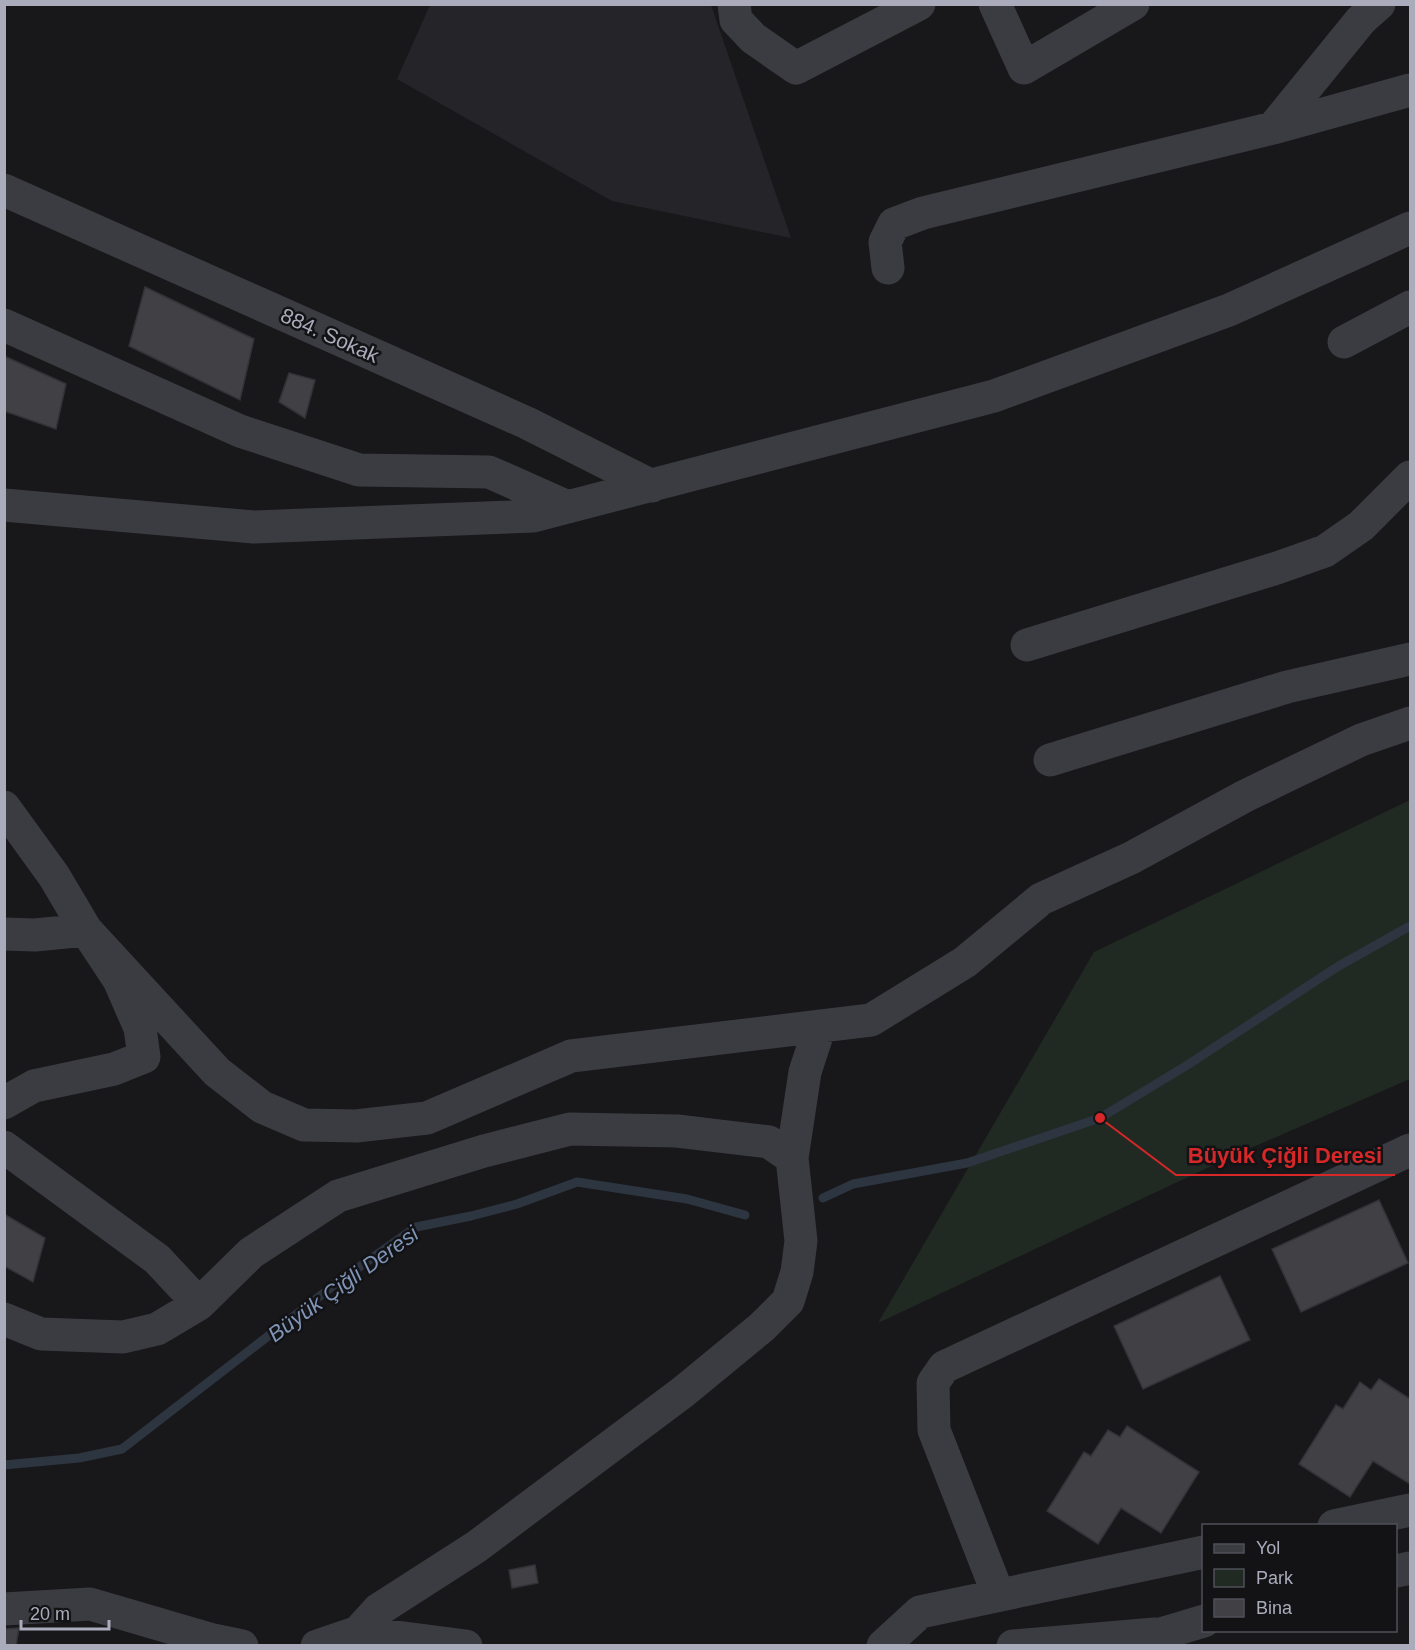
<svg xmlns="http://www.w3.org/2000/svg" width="1415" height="1650" viewBox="0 0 1415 1650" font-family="Arial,sans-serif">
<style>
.built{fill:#252428}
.green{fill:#202922}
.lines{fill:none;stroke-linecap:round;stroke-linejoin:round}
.stream{stroke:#2d3540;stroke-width:9}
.building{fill:#404045;stroke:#333237;stroke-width:1.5}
.minor{stroke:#3b3b42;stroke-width:33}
.labels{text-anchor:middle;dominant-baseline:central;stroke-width:5;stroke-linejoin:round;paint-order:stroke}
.street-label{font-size:21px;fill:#aaacbb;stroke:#131316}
.water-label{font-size:22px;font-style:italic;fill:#7f95b8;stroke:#131316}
.leader{fill:none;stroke:#d62828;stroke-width:2}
.callout-dot{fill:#d62828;stroke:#131316;stroke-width:2}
.callout-label{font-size:22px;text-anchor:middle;font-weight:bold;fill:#d62828;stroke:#131316;stroke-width:5;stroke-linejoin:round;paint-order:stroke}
</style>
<rect width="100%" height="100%" fill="#18181a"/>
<path class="built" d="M 430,5 L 711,5 L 791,238 L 612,201 L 397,79 Z"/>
<path class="green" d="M 1410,800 L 1410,1079 L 1237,1154 L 878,1323 L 1094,952 Z"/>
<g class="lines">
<path class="stream" d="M 823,1198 L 853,1184 L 967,1163 L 1100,1118 L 1189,1064 L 1337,967 L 1410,926
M 4,1465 L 79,1458 L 122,1449 L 338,1282 L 416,1227 L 471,1216 L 517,1204 L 577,1182 L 687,1199 L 745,1215"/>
</g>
<path class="building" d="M 145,287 L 254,339 L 240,400 L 129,346 Z
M 4,356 L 66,384 L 56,429 L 4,411 Z
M 289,373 L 315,380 L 305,418 L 279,402 Z
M 1379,1200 L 1408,1263 L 1301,1312 L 1272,1249 Z
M 4,1214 L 45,1238 L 33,1282 L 4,1266 Z
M 1220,1276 L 1250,1340 L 1143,1389 L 1114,1326 Z
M 1379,1379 L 1410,1399 L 1410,1484 L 1373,1461 L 1350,1497 L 1299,1464 L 1336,1405 L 1343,1409 L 1360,1382 L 1371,1390 Z
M 1127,1426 L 1199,1472 L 1161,1533 L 1121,1508 L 1098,1544 L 1047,1511 L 1084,1452 L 1091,1456 L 1108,1430 L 1120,1437 Z
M 535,1565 L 538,1583 L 512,1588 L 509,1570 Z
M 19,1628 L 16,1646 L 4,1646 L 4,1629 Z"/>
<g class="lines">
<path class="minor" d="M 734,4 L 736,20 L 753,38 L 796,68 L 919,4
M 995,4 L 1024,68 L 1133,4
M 1273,128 L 1361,20 L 1379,4
M 4,190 L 527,423 L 652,486
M 888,268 L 885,242 L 894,224 L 923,213 L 1273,128 L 1410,90
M 4,325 L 240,431 L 359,470 L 489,472 L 568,507
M 1344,342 L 1410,307
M 4,505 L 254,527 L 533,516 L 994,396 L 1229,310 L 1410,228
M 1027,645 L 1277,568 L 1325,551 L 1361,526 L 1410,477
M 1050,760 L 1287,687 L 1410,659
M 4,807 L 54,876 L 86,930 L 119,980 L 140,1028 L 144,1057 L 114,1069 L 34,1086 L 4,1103
M 4,934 L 35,935 L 86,930 L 217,1072 L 262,1107 L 304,1125 L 356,1126 L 427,1118 L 571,1056 L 871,1020 L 965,962 L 1041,899 L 1131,858 L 1245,796 L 1282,778 L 1361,740 L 1410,723
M 4,1147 L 157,1259 L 199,1304
M 792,1158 L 805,1072 L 820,1026
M 4,1319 L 41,1334 L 123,1337 L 157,1329 L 199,1304 L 251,1253 L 338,1196 L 484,1151 L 570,1129 L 677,1131 L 769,1142 L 792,1158 L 801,1241 L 797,1272 L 788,1301 L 762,1327 L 683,1392 L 476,1547 L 378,1610 L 358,1632
M 1334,1526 L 1410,1510
M 1396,1571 L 1410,1568
M 998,1594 L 934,1430 L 933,1383 L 944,1367 L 1410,1150
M 4,1609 L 90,1604 L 213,1640 L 242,1646
M 1134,1642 L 1204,1621
M 317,1646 L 358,1632 L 466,1646
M 883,1646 L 920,1612 L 1204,1552
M 1013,1646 L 1155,1634"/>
</g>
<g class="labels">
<g class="street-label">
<text transform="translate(330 335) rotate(24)">884. Sokak</text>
</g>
<g class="water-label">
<text transform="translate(343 1284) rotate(-36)">Büyük Çiğli Deresi</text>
</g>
</g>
<path class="leader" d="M1100 1118L1176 1175H1395"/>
<circle class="callout-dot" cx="1100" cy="1118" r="6"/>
<g class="callout-label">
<text x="1285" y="1163">Büyük Çiğli Deresi</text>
</g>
<rect width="1415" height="1650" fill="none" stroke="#aaacbb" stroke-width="12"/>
<rect x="1202" y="1524" width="195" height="108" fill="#131316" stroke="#4f5058" stroke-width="1.5"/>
<rect x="1214" y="1544" width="30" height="9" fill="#3b3b42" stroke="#4f5058" stroke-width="1.5"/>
<text x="1256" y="1554" font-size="18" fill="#aaacbb">Yol</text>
<rect x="1214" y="1569" width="30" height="18" fill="#202922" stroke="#4f5058" stroke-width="1.5"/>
<text x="1256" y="1584" font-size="18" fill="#aaacbb">Park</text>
<rect x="1214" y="1599" width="30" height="18" fill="#404045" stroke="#4f5058" stroke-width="1.5"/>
<text x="1256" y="1614" font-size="18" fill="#aaacbb">Bina</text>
<path d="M21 1620v9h88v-9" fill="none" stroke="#aaacbb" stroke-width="3"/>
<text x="30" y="1620" font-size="18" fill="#aaacbb" stroke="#131316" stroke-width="4.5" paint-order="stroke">20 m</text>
</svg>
